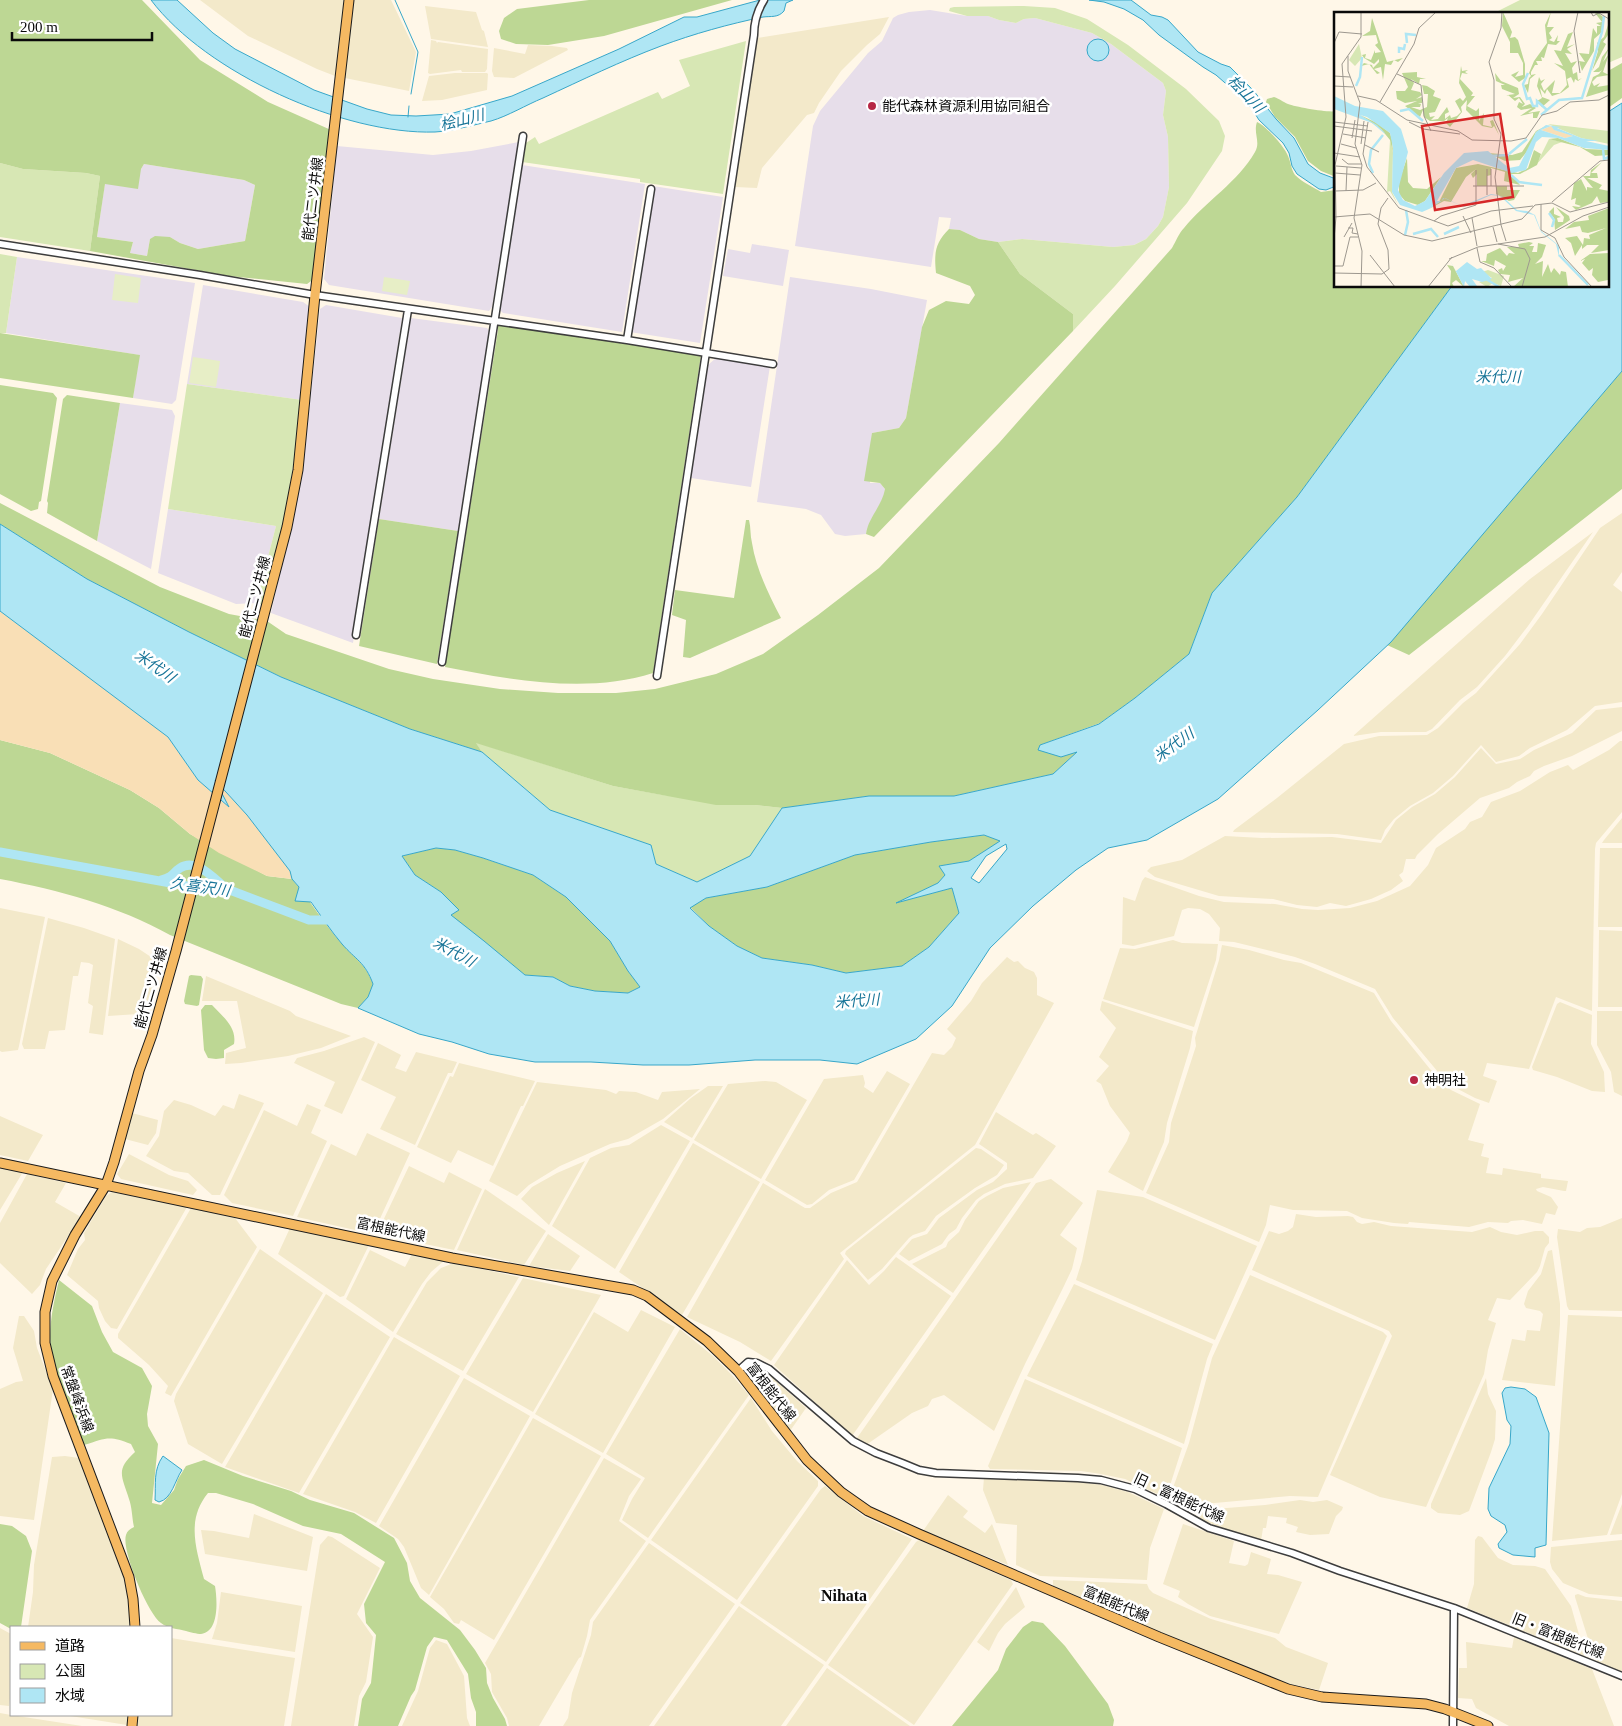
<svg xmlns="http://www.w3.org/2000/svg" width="1622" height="1726" viewBox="0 0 1622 1726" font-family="'Times New Roman','Noto Sans JP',serif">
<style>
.industrial{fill:#e7deea}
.farmland{fill:#f3e9ca}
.green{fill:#d7e7b4}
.forest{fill:#bdd794;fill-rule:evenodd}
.sand{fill:#f9dfb6}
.pitch{fill:#e7eec6}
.water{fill:#afe6f4;stroke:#38a7c9;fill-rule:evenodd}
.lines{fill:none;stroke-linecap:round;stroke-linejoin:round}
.stream{stroke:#38a7c9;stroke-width:1}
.river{stroke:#afe6f4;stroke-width:9}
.minor-casing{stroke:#3d3d3d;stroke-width:9}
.major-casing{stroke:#1b1b1b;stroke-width:11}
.minor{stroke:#fff;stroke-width:6}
.major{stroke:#f5b962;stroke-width:9}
.poi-dot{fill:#b62745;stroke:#fff;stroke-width:2}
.labels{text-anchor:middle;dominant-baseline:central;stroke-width:5;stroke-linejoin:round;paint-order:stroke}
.poi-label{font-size:14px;fill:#0a0a0a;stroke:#fff;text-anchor:start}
.street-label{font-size:14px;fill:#0a0a0a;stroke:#fff}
.water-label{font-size:15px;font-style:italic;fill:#187598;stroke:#fff}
.quarter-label{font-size:16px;font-weight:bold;fill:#0a0a0a;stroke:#fff}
.inset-river{fill:none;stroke:#afe6f4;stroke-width:2.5}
.inset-road{fill:none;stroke:#9d988f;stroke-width:1}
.view{fill:#d62828;fill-opacity:0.15;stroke:#d62828;stroke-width:2.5}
.inset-edge{fill:none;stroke:#0a0a0a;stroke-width:2.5}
</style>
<rect width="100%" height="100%" fill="#fff7e8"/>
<path class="industrial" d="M 930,10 L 967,16 L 988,16 L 999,20 L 1016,23 L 1024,19 L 1035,18 L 1092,33 L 1111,44 L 1163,83 L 1166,91 L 1163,115 L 1168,137 L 1169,187 L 1163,217 L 1158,226 L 1146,239 L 1134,245 L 1113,247 L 1022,239 L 998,242 L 979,239 L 960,230 L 949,229 L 951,218 L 939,217 L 931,267 L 795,246 L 813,126 L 820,111 L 868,53 L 882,41 L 893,18 L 898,15 L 909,12 Z
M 519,142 L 492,307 L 489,311 L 329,285 L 324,279 L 337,146 L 433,155 L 471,151 Z
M 144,164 L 244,180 L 255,185 L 245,241 L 198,249 L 180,243 L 170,237 L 150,239 L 147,256 L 130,253 L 133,242 L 97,237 L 105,183 L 141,169 Z
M 522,165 L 645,184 L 622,332 L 503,313 L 500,310 Z
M 653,186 L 723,197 L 700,343 L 630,332 Z
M 752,244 L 789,250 L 783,286 L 723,276 L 728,249 L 750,253 Z
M 17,257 L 195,283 L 176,400 L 172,404 L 133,398 L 139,355 L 6,333 Z
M 790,277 L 871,289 L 927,300 L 906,418 L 899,428 L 872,433 L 870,483 L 880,483 L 885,489 L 884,496 L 867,529 L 866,534 L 845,536 L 835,534 L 821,515 L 806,509 L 757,502 Z
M 203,285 L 303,302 L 310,307 L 302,400 L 187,384 Z
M 326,305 L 402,318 L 353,643 L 271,613 L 302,475 L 320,309 Z
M 411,318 L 487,328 L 489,331 L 458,531 L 379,519 Z
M 716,358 L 770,366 L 751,487 L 691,478 L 708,365 Z
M 120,403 L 172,410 L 175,416 L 151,569 L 97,541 Z
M 168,509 L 276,526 L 256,603 L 236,604 L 158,573 Z"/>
<path class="farmland" d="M 200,0 L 391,0 L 416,52 L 409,91 L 335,76 L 317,69 L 248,36 Z
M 425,6 L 476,12 L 482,30 L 484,31 L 488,47 L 431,39 Z
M 889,17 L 880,34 L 867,45 L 841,71 L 819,103 L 814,113 L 807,115 L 762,168 L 757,188 L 735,187 L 757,38 Z
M 431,40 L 436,41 L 437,43 L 438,42 L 488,49 L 487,69 L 485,72 L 462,72 L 461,70 L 430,74 L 428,73 Z
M 528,45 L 552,46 L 567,48 L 568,50 L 514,78 L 494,77 L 492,71 L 494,48 L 525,54 Z
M 455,73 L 487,73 L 488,74 L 487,90 L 442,100 L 422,101 L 429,76 Z
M 1622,513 L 1622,572 L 1613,585 L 1622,592 L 1622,702 L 1595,706 L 1567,730 L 1530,748 L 1519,756 L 1496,762 L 1481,745 L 1453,776 L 1433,793 L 1410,806 L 1394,819 L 1385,830 L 1381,840 L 1337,834 L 1233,832 L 1234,830 L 1277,798 L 1344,744 L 1379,736 L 1427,735 L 1438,728 L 1463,703 L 1476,693 L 1520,644 L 1542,614 L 1600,528 Z
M 1593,532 L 1528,626 L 1505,656 L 1477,687 L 1460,700 L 1432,729 L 1426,732 L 1381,732 L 1353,736 L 1530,579 Z
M 1622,707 L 1622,731 L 1572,756 L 1544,766 L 1534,771 L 1530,776 L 1517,782 L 1509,788 L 1480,798 L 1438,834 L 1417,855 L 1415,859 L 1406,859 L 1403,872 L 1399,875 L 1403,881 L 1391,890 L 1371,899 L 1346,906 L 1330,903 L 1317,907 L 1297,905 L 1273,899 L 1219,896 L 1155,877 L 1147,871 L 1151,867 L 1182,860 L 1225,836 L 1262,838 L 1332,837 L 1381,843 L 1396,820 L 1412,807 L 1435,794 L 1455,777 L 1481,748 L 1496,764 L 1520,759 L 1534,750 L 1572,733 L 1596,710 Z
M 1620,741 L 1622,741 L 1622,812 L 1596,843 L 1595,849 L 1592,1011 L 1556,997 L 1529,1069 L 1487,1063 L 1483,1076 L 1497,1081 L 1489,1103 L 1475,1098 L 1454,1087 L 1443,1078 L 1393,1018 L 1375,989 L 1315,964 L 1295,957 L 1234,942 L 1219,941 L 1220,928 L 1209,914 L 1200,909 L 1188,908 L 1182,910 L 1174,936 L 1133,946 L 1122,944 L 1123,897 L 1135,901 L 1142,881 L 1145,877 L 1199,896 L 1224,902 L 1275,904 L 1302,909 L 1318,910 L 1350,908 L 1377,901 L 1410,886 L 1428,865 L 1436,848 L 1465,829 L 1470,822 L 1482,817 L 1491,802 L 1520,791 L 1550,772 L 1568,765 L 1573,770 L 1609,750 Z
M 1622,818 L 1622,843 L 1602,843 L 1604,840 Z
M 1600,848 L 1622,848 L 1622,927 L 1598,927 Z
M 0,908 L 45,917 L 19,1046 L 18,1050 L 2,1052 L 0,1051 Z
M 48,918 L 84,928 L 115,939 L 103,1035 L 89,1033 L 93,1006 L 88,1003 L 93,965 L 89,963 L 81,962 L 78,976 L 73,976 L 65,1030 L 49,1031 L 45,1049 L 24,1049 L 22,1044 Z
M 1599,930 L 1622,931 L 1622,1007 L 1598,1007 Z
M 118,939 L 139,949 L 160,963 L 147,1016 L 138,1014 L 108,1016 Z
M 1173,940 L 1182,943 L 1218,944 L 1216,960 L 1194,1027 L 1103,999 L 1120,948 L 1135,949 Z
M 1222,945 L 1249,950 L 1284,960 L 1301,963 L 1374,993 L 1391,1021 L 1430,1069 L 1451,1090 L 1480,1104 L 1468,1140 L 1484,1144 L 1481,1156 L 1489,1158 L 1486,1173 L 1502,1175 L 1503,1168 L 1541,1174 L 1541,1178 L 1568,1181 L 1566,1191 L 1564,1191 L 1543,1187 L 1536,1189 L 1537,1191 L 1551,1197 L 1558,1207 L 1555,1215 L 1546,1213 L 1542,1224 L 1523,1220 L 1511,1221 L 1508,1223 L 1488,1222 L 1469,1227 L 1409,1222 L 1408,1224 L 1394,1223 L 1362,1218 L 1347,1211 L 1293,1210 L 1270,1205 L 1266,1225 L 1259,1242 L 1146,1193 L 1169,1142 L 1171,1123 L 1196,1046 L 1195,1038 L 1219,960 Z
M 1007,957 L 1014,962 L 1018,961 L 1025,968 L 1034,972 L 1037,978 L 1037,995 L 1054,1003 L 975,1145 L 840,1253 L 844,1259 L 771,1361 L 740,1342 L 687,1317 L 763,1183 L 805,1208 L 810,1208 L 831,1193 L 857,1182 L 932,1053 L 944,1055 L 952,1047 L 956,1038 L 947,1029 L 971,1001 L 982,983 Z
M 206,976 L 290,1011 L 296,1016 L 351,1036 L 321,1048 L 288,1056 L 241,1063 L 225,1064 L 226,1053 L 246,1048 L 237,1001 L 202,1001 Z
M 1102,1001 L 1193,1031 L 1190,1048 L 1167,1123 L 1164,1142 L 1143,1191 L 1108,1172 L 1127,1141 L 1130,1133 L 1110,1106 L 1101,1084 L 1096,1081 L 1109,1066 L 1099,1057 L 1116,1028 L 1100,1010 Z
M 1560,1002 L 1592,1015 L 1591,1044 L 1604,1072 L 1605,1092 L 1592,1091 L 1557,1077 L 1533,1070 L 1532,1067 L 1557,1004 Z
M 1597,1011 L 1622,1011 L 1622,1096 L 1614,1092 L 1611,1072 L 1597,1045 Z
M 364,1037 L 375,1042 L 342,1114 L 324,1106 L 335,1082 L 294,1063 L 297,1058 L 324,1051 Z
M 378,1043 L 401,1055 L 395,1068 L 406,1072 L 416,1052 L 457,1062 L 452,1073 L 448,1073 L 415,1145 L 380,1129 L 396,1097 L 361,1080 Z
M 459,1063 L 535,1081 L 523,1106 L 521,1106 L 493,1166 L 458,1150 L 451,1163 L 417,1147 L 450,1076 L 453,1077 Z
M 887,1071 L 910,1084 L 854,1180 L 829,1190 L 812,1204 L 807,1205 L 765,1180 L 824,1079 L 863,1075 L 865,1083 L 864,1087 L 873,1093 Z
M 765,1081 L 776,1082 L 807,1100 L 761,1179 L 694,1140 L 728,1084 Z
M 537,1082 L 606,1090 L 616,1094 L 619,1091 L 636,1092 L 658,1100 L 662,1092 L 700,1089 L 663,1119 L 628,1139 L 610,1144 L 560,1166 L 529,1185 L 517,1196 L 489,1181 Z
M 708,1086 L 723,1086 L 692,1138 L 664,1122 L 691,1098 Z
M 239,1094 L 264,1103 L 220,1195 L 212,1195 L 188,1173 L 174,1171 L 146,1156 L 159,1136 L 164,1111 L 174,1100 L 191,1105 L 215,1116 L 223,1105 L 234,1109 Z
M 307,1104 L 321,1110 L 311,1133 L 327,1141 L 293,1216 L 232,1203 L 224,1195 L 264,1110 L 297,1126 Z
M 996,1112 L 1033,1135 L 1036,1133 L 1056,1146 L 1033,1178 L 1005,1184 L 984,1194 L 976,1200 L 962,1218 L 956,1229 L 949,1234 L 942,1244 L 909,1261 L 899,1254 L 912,1239 L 927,1234 L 939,1218 L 977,1190 L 993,1182 L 1007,1169 L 1007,1163 L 979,1144 Z
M 132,1113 L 158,1120 L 156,1133 L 148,1145 L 125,1139 Z
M 0,1116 L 43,1135 L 28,1161 L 0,1155 Z
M 661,1125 L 690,1141 L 615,1269 L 552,1226 L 590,1158 L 611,1148 L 629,1145 Z
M 367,1133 L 410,1153 L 373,1234 L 297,1217 L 331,1144 L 356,1156 Z
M 693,1143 L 760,1182 L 682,1315 L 619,1272 Z
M 976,1148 L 981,1149 L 1004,1165 L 997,1175 L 975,1188 L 936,1216 L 925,1231 L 913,1235 L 909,1238 L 882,1269 L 868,1280 L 845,1254 L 846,1251 Z
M 129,1154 L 169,1175 L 188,1181 L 197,1190 L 193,1195 L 121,1179 L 117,1174 Z
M 585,1161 L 549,1225 L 521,1199 L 532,1187 L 557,1173 Z
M 409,1166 L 444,1183 L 449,1172 L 482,1189 L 454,1250 L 420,1243 L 381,1225 Z
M 0,1167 L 23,1172 L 0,1210 Z
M 27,1174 L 66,1183 L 55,1202 L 81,1217 L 46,1269 L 40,1285 L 32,1294 L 0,1263 L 0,1223 Z
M 1051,1179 L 1083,1203 L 1060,1235 L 1077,1248 L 1072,1269 L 1063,1288 L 1025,1364 L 994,1431 L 944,1395 L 932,1399 L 928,1406 L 912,1413 L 866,1445 L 857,1438 L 1036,1183 Z
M 1031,1182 L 953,1293 L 912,1264 L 946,1247 L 948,1242 L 959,1232 L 965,1220 L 979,1201 L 987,1196 L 1003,1188 Z
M 485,1189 L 546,1231 L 524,1265 L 457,1250 Z
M 1097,1190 L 1143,1197 L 1257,1246 L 1215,1340 L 1076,1280 L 1082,1261 Z
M 112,1192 L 187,1207 L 117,1329 L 111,1328 L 105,1321 L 99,1308 L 98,1301 L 67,1275 L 78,1249 L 85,1240 L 84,1233 L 106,1196 Z
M 191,1208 L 235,1218 L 257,1247 L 171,1396 L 165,1393 L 168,1386 L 149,1365 L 118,1338 L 118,1334 Z
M 1296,1214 L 1316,1217 L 1348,1216 L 1353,1217 L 1357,1222 L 1362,1224 L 1374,1222 L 1391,1226 L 1472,1232 L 1490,1227 L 1501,1232 L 1517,1235 L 1535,1231 L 1543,1231 L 1549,1237 L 1549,1243 L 1545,1248 L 1540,1266 L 1537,1272 L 1510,1300 L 1497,1298 L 1488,1320 L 1496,1323 L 1488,1350 L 1484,1374 L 1426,1507 L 1380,1497 L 1330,1475 L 1392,1336 L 1389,1331 L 1252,1270 L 1269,1231 L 1279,1234 L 1288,1231 L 1293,1227 Z
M 1622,1218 L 1622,1311 L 1569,1310 L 1567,1306 L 1557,1237 L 1558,1229 L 1580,1232 L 1587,1228 L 1600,1227 Z
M 290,1228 L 369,1245 L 344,1296 L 340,1297 L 278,1254 Z
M 548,1234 L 580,1256 L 570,1271 L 529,1266 Z
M 260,1249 L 323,1293 L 222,1464 L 188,1444 L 174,1401 L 176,1394 Z
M 370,1250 L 405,1267 L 412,1254 L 445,1260 L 431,1272 L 422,1284 L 393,1332 L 346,1299 Z
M 1552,1250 L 1560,1304 L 1560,1324 L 1555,1386 L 1502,1380 L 1512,1339 L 1525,1341 L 1527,1330 L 1540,1331 L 1543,1314 L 1540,1311 L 1526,1308 L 1524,1304 L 1528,1291 L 1541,1274 L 1548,1251 Z
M 896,1257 L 951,1296 L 852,1436 L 774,1365 L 847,1260 L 869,1285 L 884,1271 Z
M 454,1263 L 519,1277 L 463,1371 L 396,1334 L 427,1282 L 441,1268 Z
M 1250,1275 L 1383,1332 L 1387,1336 L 1318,1497 L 1290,1496 L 1182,1506 L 1169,1499 L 1189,1443 L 1212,1358 Z
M 523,1278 L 601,1295 L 533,1412 L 466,1374 Z
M 1074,1284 L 1213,1344 L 1207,1359 L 1184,1444 L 1027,1376 Z
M 326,1294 L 390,1337 L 299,1493 L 225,1467 Z
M 641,1310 L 675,1327 L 603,1453 L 535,1414 L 594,1312 L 628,1332 Z
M 1568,1315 L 1622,1317 L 1622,1494 L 1607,1535 L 1552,1541 Z
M 19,1316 L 24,1316 L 34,1331 L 37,1348 L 53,1389 L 34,1520 L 0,1516 L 0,1389 L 16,1382 L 23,1381 L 13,1348 Z
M 680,1329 L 713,1356 L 731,1374 L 749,1395 L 648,1538 L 622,1520 L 632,1499 L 645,1478 L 606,1454 Z
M 394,1337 L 460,1376 L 376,1523 L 355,1512 L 303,1494 Z
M 768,1374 L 806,1408 L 790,1431 L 759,1387 Z
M 464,1378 L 530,1416 L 429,1595 L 421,1588 L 404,1547 L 398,1539 L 379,1526 Z
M 1486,1378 L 1488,1394 L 1496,1411 L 1495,1439 L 1491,1452 L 1469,1511 L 1460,1515 L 1438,1513 L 1431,1508 L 1431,1504 Z
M 1025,1379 L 1182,1448 L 1166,1498 L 1125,1479 L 1101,1474 L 1081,1471 L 990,1469 L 988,1466 L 994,1452 Z
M 751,1398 L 772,1431 L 797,1461 L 818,1481 L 818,1486 L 737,1600 L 651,1540 Z
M 533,1418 L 601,1456 L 494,1640 L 461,1620 L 459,1624 L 454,1623 L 444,1609 L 430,1597 Z
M 65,1456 L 79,1458 L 119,1558 L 130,1597 L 131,1627 L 28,1627 L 33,1592 L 34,1565 L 52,1457 Z
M 604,1458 L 641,1479 L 629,1496 L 619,1521 L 646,1541 L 590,1620 L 587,1636 L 581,1657 L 579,1658 L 539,1726 L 509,1726 L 507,1718 L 492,1692 L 491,1674 L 485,1663 Z
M 984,1477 L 1069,1481 L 1102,1485 L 1128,1492 L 1164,1509 L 1150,1548 L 1147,1580 L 1040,1576 L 1016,1565 L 1017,1525 L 996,1523 L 983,1490 Z
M 825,1486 L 863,1516 L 912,1539 L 826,1662 L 740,1603 L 821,1489 Z
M 948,1495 L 968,1511 L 963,1517 L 985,1533 L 992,1524 L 1008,1565 L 923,1531 Z
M 1300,1500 L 1313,1502 L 1327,1500 L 1343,1507 L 1342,1510 L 1336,1516 L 1329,1534 L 1310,1535 L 1296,1532 L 1298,1527 L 1286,1523 L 1287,1518 L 1268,1516 L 1266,1528 L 1263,1528 L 1261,1541 L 1219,1527 L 1200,1519 L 1201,1510 L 1265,1505 Z
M 1622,1504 L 1622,1534 L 1610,1535 Z
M 254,1514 L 313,1537 L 307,1571 L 205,1554 L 201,1530 L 214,1531 L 249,1538 Z
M 1183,1524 L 1234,1541 L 1229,1563 L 1245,1566 L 1248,1564 L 1251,1552 L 1271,1559 L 1267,1574 L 1278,1575 L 1302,1582 L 1279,1634 L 1210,1616 L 1188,1604 L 1178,1597 L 1180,1591 L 1163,1584 Z
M 328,1536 L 332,1537 L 380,1568 L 357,1614 L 373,1637 L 366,1682 L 359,1696 L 354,1726 L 291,1726 L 320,1545 Z
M 1478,1536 L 1482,1537 L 1498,1558 L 1513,1565 L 1535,1566 L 1545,1569 L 1571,1606 L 1585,1656 L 1467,1608 L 1474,1584 L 1475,1540 Z
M 919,1540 L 1011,1580 L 1013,1584 L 914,1725 L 828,1665 L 916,1542 Z
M 1622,1540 L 1622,1597 L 1589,1594 L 1563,1583 L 1552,1569 L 1550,1562 L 1551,1547 Z
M 649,1543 L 735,1604 L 649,1726 L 563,1726 L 568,1718 L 572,1693 L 591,1635 L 593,1622 Z
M 1053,1580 L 1147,1584 L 1149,1589 L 1153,1593 L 1211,1619 L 1275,1638 L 1286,1647 L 1328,1663 L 1319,1690 L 1290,1684 L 1255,1672 L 1176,1640 L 1120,1614 L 1053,1586 Z
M 1016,1587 L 1025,1607 L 1005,1624 L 998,1633 L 989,1651 L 977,1642 Z
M 221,1592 L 302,1606 L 295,1652 L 212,1639 L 217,1623 Z
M 1578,1594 L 1586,1597 L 1622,1601 L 1622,1672 L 1595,1661 L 1575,1597 L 1575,1595 Z
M 739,1606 L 824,1665 L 781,1726 L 654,1726 Z
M 0,1628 L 11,1634 L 11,1691 L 9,1706 L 0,1705 Z
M 1514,1637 L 1592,1669 L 1614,1726 L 1509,1726 L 1476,1708 L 1472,1699 L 1458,1698 L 1459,1668 L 1467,1668 L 1466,1642 L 1512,1648 Z
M 171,1638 L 295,1658 L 284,1726 L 137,1726 L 138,1715 L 171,1715 Z
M 436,1640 L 447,1644 L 464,1676 L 467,1718 L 470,1726 L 402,1726 L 418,1691 L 430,1648 Z
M 827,1668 L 910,1726 L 786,1726 Z
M 0,1713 L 11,1715 L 82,1726 L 0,1726 Z
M 64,1715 L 128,1715 L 127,1725 Z"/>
<path class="green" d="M 1520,0 L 1622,0 L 1622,57 L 1608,63 L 1608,14 L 1492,14 Z
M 1024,6 L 1055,8 L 1087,19 L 1128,45 L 1186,89 L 1219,121 L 1225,136 L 1222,151 L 1187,203 L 1115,286 L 1073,331 L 1073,314 L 1020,274 L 998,242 L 1022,239 L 1113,247 L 1134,245 L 1146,239 L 1158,226 L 1163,217 L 1169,187 L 1168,137 L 1163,115 L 1166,91 L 1163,83 L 1111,44 L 1092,33 L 1035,18 L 1024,19 L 1016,23 L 999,20 L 988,16 L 967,16 L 949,11 L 950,8 L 954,7 Z
M 746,41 L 723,194 L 640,182 L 640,179 L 522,162 L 526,143 L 535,137 L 539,144 L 658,92 L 662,99 L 690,86 L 679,60 Z
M 0,163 L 23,169 L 86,173 L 100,176 L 90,251 L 0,237 Z
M 0,254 L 17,257 L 6,333 L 0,333 Z
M 187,384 L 302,400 L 294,460 L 285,517 L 263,605 L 256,603 L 276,526 L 168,509 Z
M 475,742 L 613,786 L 663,795 L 782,808 L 750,856 L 697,882 L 656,864 L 651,845 L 550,810 L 482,752 Z"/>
<path class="forest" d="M 0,0 L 142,0 L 200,60 L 268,102 L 331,130 L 314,279 L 307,284 L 229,276 L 90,251 L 100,176 L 86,173 L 23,169 L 0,163 ZM 144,164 L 244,180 L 255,185 L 245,241 L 198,249 L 180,243 L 170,237 L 155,236 L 150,239 L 147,256 L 130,253 L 133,242 L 97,237 L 105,184 L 138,189 L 141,169 Z
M 589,0 L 732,0 L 604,36 L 548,45 L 516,44 L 501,39 L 499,31 L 504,18 L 517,9 Z
M 1622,63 L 1622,98 L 1608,108 L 1608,71 Z
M 1274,97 C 1280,99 1283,102 1288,104 C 1296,107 1329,113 1336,111 L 1336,177 L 1321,171 L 1308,161 L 1295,137 L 1275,117 L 1266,102 L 1267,99 Z
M 1257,122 C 1266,126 1285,147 1288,156 C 1291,163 1291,169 1295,175 C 1302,182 1313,187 1321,192 L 1336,190 L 1336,286 L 1452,286 L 1297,497 L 1212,593 L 1189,654 L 1135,698 L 1100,723 L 1040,745 L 1078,751 L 1053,774 L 954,796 L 869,796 L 782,808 L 755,805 L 716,805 L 613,786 L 476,743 L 482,752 L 410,729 L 281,677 L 189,632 L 87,579 L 0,524 L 0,503 L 160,587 L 229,614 L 267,621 L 286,634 L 389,669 L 433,679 L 500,689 L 558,693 L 616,693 L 655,689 L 716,674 L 763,654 L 818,615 L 879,568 L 999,443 L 1172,248 C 1176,241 1179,233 1184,228 C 1206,201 1238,182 1255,152 C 1261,142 1253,133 1257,122 Z
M 949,229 L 960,230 L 979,239 L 998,242 L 1020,274 L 1073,314 L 1073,331 L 874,537 L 866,534 C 868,518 882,506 885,489 L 880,483 L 864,481 L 872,433 L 899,428 L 906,418 L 922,327 L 929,310 L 946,301 L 969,304 L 975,295 L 970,286 L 936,273 C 934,253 935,243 949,229 Z
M 497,325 L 701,355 L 653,673 C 588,694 511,680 445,667 L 498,330 Z
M 0,333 L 140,355 L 133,398 L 0,378 Z
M 1622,371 L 1622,489 L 1409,655 L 1387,645 Z
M 0,385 L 53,393 L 57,398 L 41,501 L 39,502 L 38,509 L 31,511 L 0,494 Z
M 67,395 L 120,403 L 97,541 L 47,513 L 48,503 L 47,501 L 63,399 Z
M 379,519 L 458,531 L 437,664 L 359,646 Z
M 746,520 L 749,520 C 751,528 750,535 752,543 C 756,569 769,595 781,618 L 690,658 L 683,657 L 686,620 L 672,615 L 675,590 L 734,598 Z
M 0,740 L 50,753 L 130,790 L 159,808 L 190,834 L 267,876 L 292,879 C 310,900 324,924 342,944 C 356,960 365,963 373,984 L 368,997 L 358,1008 L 341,1004 L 170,935 C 118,906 59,890 0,879 Z
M 984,835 L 1001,841 L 969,861 L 939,866 L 945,875 L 938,883 L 899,902 L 952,888 L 959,913 L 929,947 L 902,966 L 846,973 L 812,965 L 762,958 L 737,946 L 709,926 L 690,907 L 706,898 L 767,887 L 855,855 L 931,842 Z
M 436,848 L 455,850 L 483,858 L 533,875 L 566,897 L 610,941 L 628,971 L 640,987 L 628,993 L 595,991 L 570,986 L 553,977 L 525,975 L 450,915 L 459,910 L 441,892 L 415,875 L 402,856 Z
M 191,975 L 201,976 L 203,979 L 199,1005 L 197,1006 L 185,1004 L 184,1001 L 189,976 Z
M 205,1005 L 212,1005 C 223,1017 237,1027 234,1044 L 224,1050 L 224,1058 L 216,1059 L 208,1058 L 204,1050 L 201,1010 Z
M 59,1280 L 92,1306 L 102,1332 L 113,1352 L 142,1368 L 152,1386 L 147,1414 L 148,1426 L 158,1444 L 152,1503 L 161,1505 L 174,1490 L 178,1479 L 186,1466 L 204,1460 L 243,1476 L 291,1491 L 310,1500 L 354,1513 L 394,1538 L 407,1563 L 410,1581 L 420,1598 L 460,1630 L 475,1650 L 486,1668 L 487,1683 L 493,1698 L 505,1719 L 507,1726 L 476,1726 L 476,1712 L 471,1698 L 468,1674 L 447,1640 L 434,1637 L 427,1647 L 415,1690 L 411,1696 L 398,1726 L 358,1726 L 362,1699 L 371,1683 L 376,1635 L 366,1623 L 364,1604 L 385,1562 L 341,1534 L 303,1526 L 253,1504 L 216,1493 L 208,1493 C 186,1520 196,1548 204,1579 L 215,1586 C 217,1598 220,1632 201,1634 C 197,1634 190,1632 186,1631 C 178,1629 167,1628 161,1623 C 148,1614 121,1550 126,1535 C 127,1531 130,1529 134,1527 C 132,1518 132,1507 129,1499 C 122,1476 115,1470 135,1452 L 131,1444 C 109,1435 106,1438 84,1445 C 74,1419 58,1385 52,1357 C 47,1332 53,1305 59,1280 Z
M 0,1524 L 12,1526 L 26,1536 L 32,1551 L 21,1627 L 11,1627 L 11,1629 L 0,1623 Z
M 1032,1621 L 1043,1623 L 1065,1646 L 1108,1704 L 1114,1720 L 1113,1726 L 952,1726 L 998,1670 L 1006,1649 L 1023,1627 Z"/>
<path class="sand" d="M 0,611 L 168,737 L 198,780 L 228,806 L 213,778 L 247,815 L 291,871 L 292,879 L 267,876 L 219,853 L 190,834 L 159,808 L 130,790 L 50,753 L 0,740 Z"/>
<path class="pitch" d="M 115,274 L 141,278 L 138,303 L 112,300 Z
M 384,277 L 410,281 L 407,295 L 382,291 Z
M 193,357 L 220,361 L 216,387 L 189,383 Z"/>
<path class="water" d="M 151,0 L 177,0 L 213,33 L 235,49 L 314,90 L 367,109 L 391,115 L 416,116 L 450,114 L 512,96 L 619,49 L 684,17 L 697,17 L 760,0 L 793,0 L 786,3 L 784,11 C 778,18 771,16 763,17 C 729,24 693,34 661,46 C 621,61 582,80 543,98 C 526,105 508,116 491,121 C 473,125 453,131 435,132 C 344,135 206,73 151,0 Z
M 1089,0 L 1131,0 L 1151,15 L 1162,17 L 1168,20 L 1198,52 L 1221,64 L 1230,67 L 1253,90 L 1276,119 L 1294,138 L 1308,164 L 1320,173 L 1336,179 L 1336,186 L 1326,190 L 1319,189 L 1297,174 L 1292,166 L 1289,153 L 1283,143 L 1259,120 L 1252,109 L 1232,89 L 1216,75 L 1203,67 L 1159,35 L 1143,20 L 1124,9 L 1104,2 Z
M1087 50a11 11 0 1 1 22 0a11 11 0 1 1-22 0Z
M 1622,103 L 1622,371 L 1391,642 L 1318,710 L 1218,799 L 1147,840 L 1108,848 L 1076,870 L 1033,906 L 990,948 L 952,1006 L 916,1039 L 857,1064 L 820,1060 L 755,1060 L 689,1065 L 643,1065 L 591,1062 L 535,1062 L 489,1054 L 452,1042 L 419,1034 L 358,1008 L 368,997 L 373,984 C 365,962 356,960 342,944 C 331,931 321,916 311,902 L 295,901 L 299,887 L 292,879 L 290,871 L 247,815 L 215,780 L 229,807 L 198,780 L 168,737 L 0,611 L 0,524 L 87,579 L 189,632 L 281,677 L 410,729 L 482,752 L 550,810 L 651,845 L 656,864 L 697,882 L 750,856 L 782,808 L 869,796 L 954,796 L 1053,774 L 1077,752 L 1061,757 L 1038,750 L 1040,745 L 1099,724 L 1135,698 L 1189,654 L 1212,593 L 1297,497 L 1452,286 L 1608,286 L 1608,112 ZM 984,835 L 1000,841 L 969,861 L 939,866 L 945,875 L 938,883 L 896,903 L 952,888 L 959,913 L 929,947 L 902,966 L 846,973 L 812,965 L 762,958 L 737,946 L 709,926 L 690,908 L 706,898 L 767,887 L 855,855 L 931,842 ZM 1006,844 L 1007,849 L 979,883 L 971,878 L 986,856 ZM 436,848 L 455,850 L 483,858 L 533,875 L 566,897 L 610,941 L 628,971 L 640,987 L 628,993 L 595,991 L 570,986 L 553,977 L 525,975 L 484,941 L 451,915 L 459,910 L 441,892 L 415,875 L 402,856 Z
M 1511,1387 L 1525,1389 L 1536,1397 L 1549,1433 L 1546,1545 L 1535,1548 L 1535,1557 L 1513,1555 L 1499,1548 L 1498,1544 L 1507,1532 L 1505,1525 L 1491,1516 L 1488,1509 L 1489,1488 L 1510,1444 L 1511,1426 L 1507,1420 L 1502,1393 L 1505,1388 Z
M 163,1456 L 182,1470 C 175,1480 172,1499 159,1502 L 155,1500 C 156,1484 153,1470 163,1456 Z"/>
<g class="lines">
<path class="stream" d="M 395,0 L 418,52 L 411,94
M 408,117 L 409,106"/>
<path class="river" d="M 0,852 L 198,888 L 227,889 L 309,920 L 335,920
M 161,880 C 175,876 171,874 180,868 C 197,857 215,880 227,889"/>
<g class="minor-casing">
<path id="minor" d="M 0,244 L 200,275 L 315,295 L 627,340 L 773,364
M 627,340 L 651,189
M 356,635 L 408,310
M 442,662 L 523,136
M 657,676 L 754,35 C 754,22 757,11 764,0
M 738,1371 L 748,1362 L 757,1363 L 769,1369 L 853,1441 L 876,1453 L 902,1463 L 919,1470 L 936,1473 L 1078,1478 L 1101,1480 L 1135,1489 L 1166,1504 L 1209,1528 L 1292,1553 L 1340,1571 L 1454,1608 L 1622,1676
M 1453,1726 L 1454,1608"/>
</g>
<g class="major-casing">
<path id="major" d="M 0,1163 L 452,1258 L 633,1290 L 647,1296 L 707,1341 L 738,1371 L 807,1460 L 841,1492 L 868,1511 L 919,1534 L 1159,1637 L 1288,1689 L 1322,1697 L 1426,1704 L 1445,1709 L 1488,1726
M 135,1627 L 133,1599 L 129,1577 L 53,1376 L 45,1343 L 45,1312 L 52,1281 L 75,1235 L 106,1185 L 114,1162 L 139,1071 L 152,1035 L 176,951 L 287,527 L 298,470 L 315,295 L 349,0
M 132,1726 L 133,1715"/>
</g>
<use href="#minor" class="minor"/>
<use href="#major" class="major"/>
</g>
<g class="poi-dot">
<circle cx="872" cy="106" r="5"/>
<circle cx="1414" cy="1080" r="5"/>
</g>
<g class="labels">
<g class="poi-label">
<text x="882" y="106">能代森林資源利用協同組合</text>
<text x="1424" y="1080">神明社</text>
</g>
<g class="street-label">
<text transform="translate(313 199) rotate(-83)">能代二ツ井線</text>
<text transform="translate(255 597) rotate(-75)">能代二ツ井線</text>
<text transform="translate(151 988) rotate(-74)">能代二ツ井線</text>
<text transform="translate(391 1230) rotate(12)">富根能代線</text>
<text transform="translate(771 1392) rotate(52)">富根能代線</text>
<text transform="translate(77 1399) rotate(70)">常盤峰浜線</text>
<text transform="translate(1179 1498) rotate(25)">旧・富根能代線</text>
<text transform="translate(1116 1604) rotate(23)">富根能代線</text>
<text transform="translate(1558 1636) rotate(22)">旧・富根能代線</text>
</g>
<g class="water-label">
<text transform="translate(1246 94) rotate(46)">桧山川</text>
<text transform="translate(462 120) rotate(-14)">桧山川</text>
<text x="1498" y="377">米代川</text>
<text transform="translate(155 666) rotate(35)">米代川</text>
<text transform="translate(1174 745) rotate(-36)">米代川</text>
<text transform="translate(200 887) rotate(8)">久喜沢川</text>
<text transform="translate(454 952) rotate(29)">米代川</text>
<text transform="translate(857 1001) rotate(-4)">米代川</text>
</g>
<g class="quarter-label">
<text x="844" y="1595">Nihata</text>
</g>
</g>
<g transform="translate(1334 12)">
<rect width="275" height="275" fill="#fff7e8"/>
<path d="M 25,32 L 28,46 L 21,54 L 15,48 ZM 214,112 L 275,119 L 275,132 L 247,126 ZM 215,127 L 228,130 L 220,133 L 202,153 ZM 56,128 L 59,141 L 58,180 L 64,193 L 56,179 L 53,180 ZM 154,258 L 170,264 L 167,274 L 159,271 L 153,275 L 145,270 L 158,266 L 148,260 Z" fill="#d7e7b4"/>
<path d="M 169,0 L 178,20 L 176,26 L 181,25 L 184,28 L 191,52 L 191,66 L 185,70 L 177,63 L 185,59 L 181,65 L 189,63 L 189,51 L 184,41 L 176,41 L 176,30 L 168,14 ZM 217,0 L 213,15 L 220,15 L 215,21 L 218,26 L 215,28 L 220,30 L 224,23 L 223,29 L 226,29 L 222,33 L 214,32 L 210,46 L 207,45 L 208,49 L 202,49 L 204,53 L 201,53 L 197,60 L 197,63 L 202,62 L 196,67 L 194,81 L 190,73 L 194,72 L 195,66 L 197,64 L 195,61 L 200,49 L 213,31 L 211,13 ZM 264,0 L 270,6 L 268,20 L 260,27 L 260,39 L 248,59 L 245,49 L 251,50 L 245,41 L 255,42 L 259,16 L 263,22 L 263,14 L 267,14 L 262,11 L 268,10 L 261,1 ZM 38,6 L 53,50 L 69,46 L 64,50 L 60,48 L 57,53 L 51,52 L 49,68 L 47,55 L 40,57 L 46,61 L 43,62 L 35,52 L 27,54 L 30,51 L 38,53 L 39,56 L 45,50 L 45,47 L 40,52 L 30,46 L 28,43 L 32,42 L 31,46 L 37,48 L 41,38 L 41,41 L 47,40 L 41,33 L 44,31 L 42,23 L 28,24 L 36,19 ZM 275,10 L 274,23 L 269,30 L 272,32 L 258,59 L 264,39 L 263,31 L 270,25 ZM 239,20 L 233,35 L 241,32 L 233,37 L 238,42 L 231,41 L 237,51 L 243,49 L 238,56 L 239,62 L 243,60 L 244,68 L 248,66 L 244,69 L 241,67 L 240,71 L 237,65 L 233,67 L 235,75 L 227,81 L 218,84 L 213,77 L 211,82 L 206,76 L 208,85 L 216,88 L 208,95 L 203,89 L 208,86 L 203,74 L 205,65 L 207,69 L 211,67 L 207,72 L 210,79 L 221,68 L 218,81 L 226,81 L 233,73 L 231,59 L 220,51 L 229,54 L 220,38 L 227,39 L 234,22 ZM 275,36 L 269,50 L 275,42 L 269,60 L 275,63 L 263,65 L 258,70 L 260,74 L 266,71 L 263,75 L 275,73 L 275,78 L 252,85 L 259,65 L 265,62 L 268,58 L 265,60 L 259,60 L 265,55 L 268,45 ZM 127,54 L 128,59 L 134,58 L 131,60 L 134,62 L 128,61 L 126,67 L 139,81 L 137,84 L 141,84 L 133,94 L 142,99 L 145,96 L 145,109 L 150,101 L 149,113 L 158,115 L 156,109 L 159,108 L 165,123 L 160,114 L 158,116 L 148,114 L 132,98 L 133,88 L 127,95 L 128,100 L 116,115 L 112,111 L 114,106 L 110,109 L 96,109 L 90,105 L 89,98 L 86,105 L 71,94 L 83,89 L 71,91 L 63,87 L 62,79 L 71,79 L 74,75 L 68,61 L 83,60 L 83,65 L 92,67 L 86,67 L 85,72 L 77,67 L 80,71 L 77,78 L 86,80 L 88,83 L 82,87 L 88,85 L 88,91 L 84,91 L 87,92 L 86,95 L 77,95 L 86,98 L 93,95 L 94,82 L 90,82 L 88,73 L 93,74 L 101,79 L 99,84 L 107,87 L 101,100 L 95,101 L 96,105 L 101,104 L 97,108 L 104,107 L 113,95 L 115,100 L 111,102 L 111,107 L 116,103 L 117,106 L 123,104 L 127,100 L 121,89 L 126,86 L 129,89 L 132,85 L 125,71 ZM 161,61 L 167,69 L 184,76 L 185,82 L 179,86 L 186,85 L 191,92 L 188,95 L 196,92 L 202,96 L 194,101 L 206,99 L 203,106 L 199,106 L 199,101 L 186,104 L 198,96 L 187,98 L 183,95 L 185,90 L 189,92 L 185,86 L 181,89 L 174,83 L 167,84 L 181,82 L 168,77 L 167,73 L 171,73 L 162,69 ZM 26,103 L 43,111 L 56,121 L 58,128 L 59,141 L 56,128 L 47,117 ZM 214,113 L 202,120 L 196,136 L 186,148 L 171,149 L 154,141 L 178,143 L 188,140 L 202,119 ZM 224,126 L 252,137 L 275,138 L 275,143 L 261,144 L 246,135 L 215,127 ZM 200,138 L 207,142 L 203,153 L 186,162 L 177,162 L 186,173 L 170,169 L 171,160 L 157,156 L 157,163 L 153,164 L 153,174 L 143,174 L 143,162 L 139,166 L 137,162 L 142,157 L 132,165 L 117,190 L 110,189 L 95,197 L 105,190 L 122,156 L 144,152 L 184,161 L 194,156 ZM 73,146 L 74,170 L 79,176 L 93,177 L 107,165 L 91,189 L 84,193 L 71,189 L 65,182 L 65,169 ZM 268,150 L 257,161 L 263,161 L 264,166 L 253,166 L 268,173 L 265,177 L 275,179 L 275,190 L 266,191 L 263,184 L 258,191 L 242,198 L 238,194 L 245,195 L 247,194 L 241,192 L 242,186 L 237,188 L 240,171 L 247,167 L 253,179 L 253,175 L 259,176 L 249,164 L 256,164 L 257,158 ZM 162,174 L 173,174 L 173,178 L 186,178 L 180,188 L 175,189 L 162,182 ZM 220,195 L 220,202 L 227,205 L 223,206 L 224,210 L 229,210 L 230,205 L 222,195 L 235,204 L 236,208 L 221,218 L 220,206 L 215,200 ZM 275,196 L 275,238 L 257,241 L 265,233 L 253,233 L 248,237 L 248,233 L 241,244 L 237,231 L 231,226 L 243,224 L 249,233 L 250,226 L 256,227 L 255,223 L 272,216 L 254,221 L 248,220 L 246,214 L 231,217 L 240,210 L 255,208 L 254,204 ZM 195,230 L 199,231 L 195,234 L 200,234 L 198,240 L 203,240 L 204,231 L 212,233 L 208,245 L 201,252 L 209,249 L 208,265 L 214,252 L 217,261 L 220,256 L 226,263 L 227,259 L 232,260 L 234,275 L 179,275 L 189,266 L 174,270 L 176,263 L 166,262 L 164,258 L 168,256 L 169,259 L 172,254 L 161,248 L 160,254 L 147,249 L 152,249 L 153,242 L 166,236 L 173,244 L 175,241 L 181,242 L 173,235 L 185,235 L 184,232 ZM 275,241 L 274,268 L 264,270 L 258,263 L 259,256 L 255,259 L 248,251 L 251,247 L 246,249 L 256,242 ZM 113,253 L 119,254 L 130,275 L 122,268 L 118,271 L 120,275 L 116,275 L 117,259 Z" fill="#bdd794"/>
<path d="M 217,114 L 221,118 L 240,124 L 231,126 L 207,118 Z" fill="#f9dfb6"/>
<path d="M 0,84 L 21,94 L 49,99 L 67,117 L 74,140 L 64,178 L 69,188 L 81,194 L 91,189 L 110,161 L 130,141 L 154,139 L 175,156 L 185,154 L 202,120 L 212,113 L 227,115 L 223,116 L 247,126 L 265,129 L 252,129 L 275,134 L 275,138 L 250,136 L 224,126 L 208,125 L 202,130 L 192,158 L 178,161 L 139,148 L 122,156 L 103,189 L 108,189 L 109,186 L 111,186 L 128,194 L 157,182 L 163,183 L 169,185 L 183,198 L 193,199 L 201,203 L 207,219 L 223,232 L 225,235 L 225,245 L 222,232 L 207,220 L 200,203 L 182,199 L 166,184 L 157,183 L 130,195 L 110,186 L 109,188 L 95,197 L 88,200 L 66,193 L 58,180 L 59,136 L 56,121 L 33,105 L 26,103 L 43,113 L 50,120 L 51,122 L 38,111 L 0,97 ZM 217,114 L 220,118 L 239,124 L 231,126 L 207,118 ZM 116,248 L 119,254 L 122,259 L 133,250 L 143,257 L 147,256 L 158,267 L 148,270 L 138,267 L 143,274 L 136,275 L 131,269 L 130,275 Z" fill="#afe6f4" fill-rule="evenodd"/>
<path class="inset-river" d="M 73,31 L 72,22 L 82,23M 65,41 L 65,36 L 70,37 L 71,32M 194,61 L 189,72 L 193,87 L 196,86 L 199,94 L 203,94 L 203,89 L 213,98M 22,74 L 26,65 L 28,45M 66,99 L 75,97 L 89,109M 207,103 L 225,88 L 248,86 L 268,20 L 270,4M 269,137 L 270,147 L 275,145M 175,142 L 193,127M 155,144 L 175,143M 39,161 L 35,152 L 37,138 L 49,123M 177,163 L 185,170 L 208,173M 215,201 L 220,208 L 218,215M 79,222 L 97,217 L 104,225M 110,222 L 125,215M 71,223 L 74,210 L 72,198M 225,243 L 254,273M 152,267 L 165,275"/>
<path class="inset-road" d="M 244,0 L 240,19 L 246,61M 257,0 L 259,4 L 265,1 L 275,7M 0,31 L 5,20 L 28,22M 14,44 L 14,59 L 26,91 L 21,132 L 28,153 L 20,206 L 28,239 L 27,275M 63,62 L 87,73 L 90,104 L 97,119M 0,64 L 16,65M 0,74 L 19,75M 24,84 L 42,88 L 73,108 L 124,119 L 138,128 L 177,129 L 192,126 L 208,103 L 223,99 L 236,90 L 265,88 L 275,83M 46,90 L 80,32 L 85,16 L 102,0M 0,110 L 34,114M 34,110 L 29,142 L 33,155 L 65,196 L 114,214 L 157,199 L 199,194M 75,110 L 89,117 L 126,122M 0,114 L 38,119M 9,122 L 32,126M 18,126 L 21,108M 7,132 L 22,136M 27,132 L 30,109M 31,133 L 45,140M 0,141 L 26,145M 8,147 L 14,152 L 28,152M 2,154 L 27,156M 153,157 L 153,183M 1,161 L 26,163M 139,174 L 190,174M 157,174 L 157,157M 1,179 L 29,178 L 42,171M 12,179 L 13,155M 218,190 L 266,149 L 275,148M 207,192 L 207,218 L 221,226 L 230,245 L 258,275M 129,204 L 137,221M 0,205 L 36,202 L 70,223 L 98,229 L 188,207 L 201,193 L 218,191 L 236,200 L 275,190M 2,205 L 1,153 L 12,105 L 8,52 L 27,25 L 27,0M 138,206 L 143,234M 100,209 L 107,204 L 142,193 L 142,158M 167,213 L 161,165 L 167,122 L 160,107 L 160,68 L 155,50 L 167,16 L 168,0M 167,213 L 172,229M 159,215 L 163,230M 14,216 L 19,216 L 18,221 L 24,222M 10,225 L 18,211M 0,227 L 2,205M 164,232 L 191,237 L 196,247 L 188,275M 143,236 L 146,250 L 160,256 L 178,275M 36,243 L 61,275M 115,247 L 144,235 L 211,225 L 249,204 L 275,195M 0,254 L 9,254 L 16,225 L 24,225M 0,261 L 48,262 L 55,257 L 54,238 L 44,212 L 47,196 L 54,186M 94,275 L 118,245"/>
<path class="view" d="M 166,102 L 179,185 L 101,198 L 88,114 Z"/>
<rect width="275" height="275" class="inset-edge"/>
</g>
<rect x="10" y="1626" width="162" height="90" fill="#ffffff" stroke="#9d9d9d"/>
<rect x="20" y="1642" width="25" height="8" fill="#f5b962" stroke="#9d9d9d"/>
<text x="55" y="1651" font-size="15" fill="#0a0a0a">道路</text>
<rect x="20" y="1664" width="25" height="15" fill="#d7e7b4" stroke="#9d9d9d"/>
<text x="55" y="1676" font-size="15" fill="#0a0a0a">公園</text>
<rect x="20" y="1688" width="25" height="15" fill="#afe6f4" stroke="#9d9d9d"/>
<text x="55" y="1701" font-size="15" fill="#0a0a0a">水域</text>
<path d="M12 32v8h140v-8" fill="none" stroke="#0a0a0a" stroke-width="2.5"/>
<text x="20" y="32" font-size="15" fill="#0a0a0a" stroke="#ffffff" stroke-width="4" paint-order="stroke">200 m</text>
</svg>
